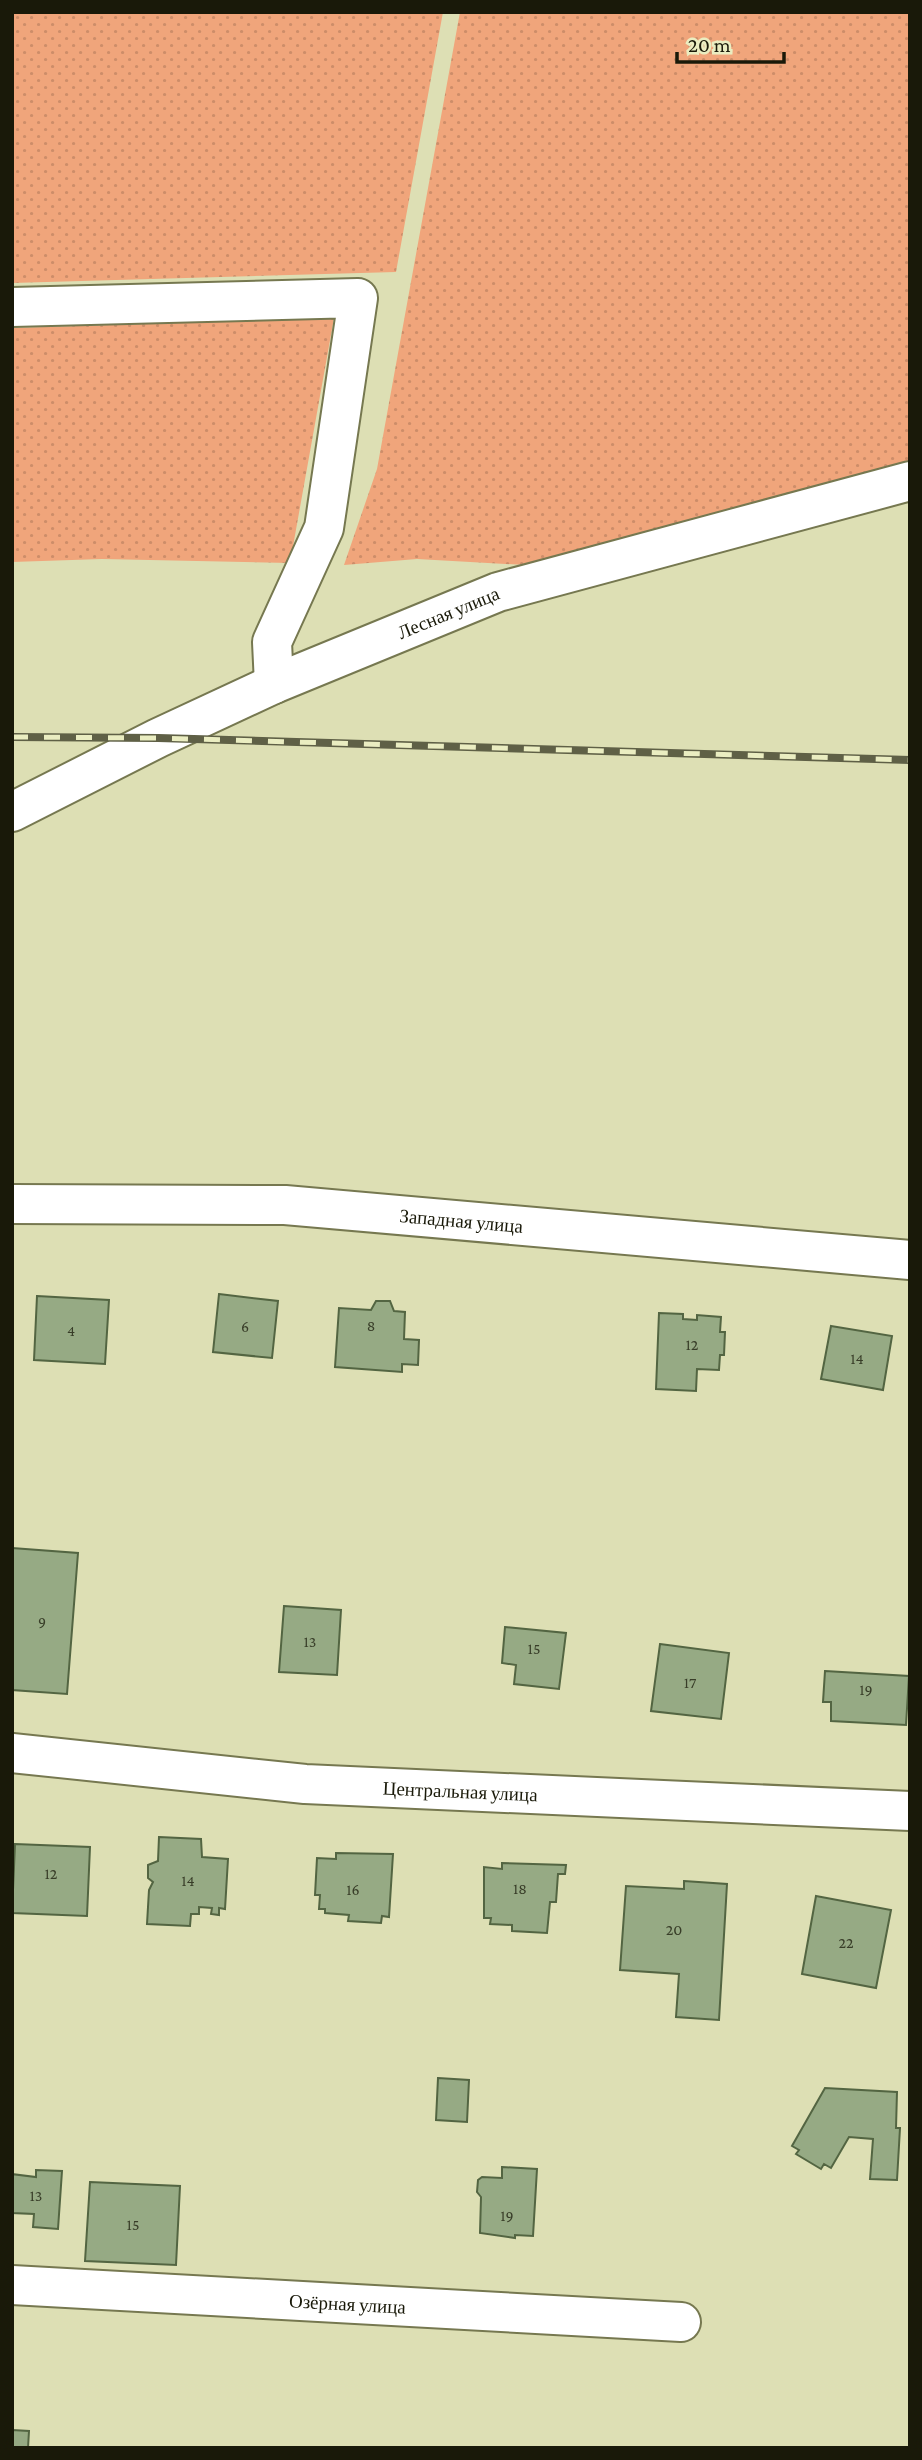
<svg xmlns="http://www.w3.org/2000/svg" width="922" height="2460" viewBox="0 0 922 2460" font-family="'Crimson Pro',serif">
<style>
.grass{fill:url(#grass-dots)}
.building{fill:#96aa84;stroke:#536542;stroke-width:2}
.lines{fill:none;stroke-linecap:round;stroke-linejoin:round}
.minor-casing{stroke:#767850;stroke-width:42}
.minor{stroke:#fff;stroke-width:38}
.rail-casing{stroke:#5f6046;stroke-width:8}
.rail{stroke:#eaedc1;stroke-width:5;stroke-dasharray:16;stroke-linecap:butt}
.labels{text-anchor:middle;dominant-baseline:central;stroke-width:5;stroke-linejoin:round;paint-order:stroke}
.number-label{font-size:16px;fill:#383d28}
.street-label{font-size:19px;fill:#191909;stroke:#eaedc1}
</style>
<defs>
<pattern id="grass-dots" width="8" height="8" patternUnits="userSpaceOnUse" patternTransform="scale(1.75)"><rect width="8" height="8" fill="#f0a57b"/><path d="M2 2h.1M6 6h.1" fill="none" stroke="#cd8d69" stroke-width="1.8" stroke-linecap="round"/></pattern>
</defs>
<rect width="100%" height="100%" fill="#dddfb4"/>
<path class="grass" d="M 12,12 L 443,12 L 396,272 L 12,283 Z
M 460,12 L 910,12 L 910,493 L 544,566 L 417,559 L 344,565 L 377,469 Z
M 334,318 L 290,563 L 102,559 L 12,562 L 12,328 Z"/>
<path class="building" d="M 219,1294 L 278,1301 L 272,1358 L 213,1352 Z
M 37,1296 L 109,1300 L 105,1364 L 34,1360 Z
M 376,1301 L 390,1301 L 394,1311 L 405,1312 L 404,1339 L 419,1340 L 418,1365 L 402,1364 L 402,1372 L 335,1367 L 339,1308 L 371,1310 Z
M 659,1313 L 683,1314 L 683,1319 L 697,1320 L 697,1315 L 721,1317 L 720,1332 L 725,1332 L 724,1355 L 720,1355 L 719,1370 L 697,1369 L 696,1391 L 656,1389 Z
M 831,1326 L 892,1336 L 883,1390 L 821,1379 Z
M 12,1548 L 78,1553 L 67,1694 L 12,1690 Z
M 284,1606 L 341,1610 L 337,1675 L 279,1672 Z
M 505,1627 L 566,1633 L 559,1689 L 514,1684 L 516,1665 L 502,1663 Z
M 660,1644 L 729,1653 L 721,1719 L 651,1711 Z
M 825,1671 L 909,1676 L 906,1725 L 831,1721 L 831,1702 L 823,1702 Z
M 159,1837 L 201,1839 L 202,1857 L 228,1859 L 225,1909 L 219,1908 L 219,1915 L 211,1914 L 212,1908 L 199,1907 L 199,1914 L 191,1914 L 190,1926 L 147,1924 L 149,1890 L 153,1882 L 148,1878 L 148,1865 L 158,1861 Z
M 15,1844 L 90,1847 L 87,1916 L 12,1913 Z
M 336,1853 L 393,1854 L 389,1917 L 382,1916 L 381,1923 L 348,1921 L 349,1915 L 325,1913 L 325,1909 L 319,1909 L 320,1895 L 315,1895 L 317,1858 L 336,1859 Z
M 502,1863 L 566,1865 L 565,1874 L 558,1874 L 556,1902 L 550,1902 L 547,1933 L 512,1931 L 512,1925 L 490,1924 L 491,1918 L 484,1918 L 484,1867 L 502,1869 Z
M 684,1881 L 727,1884 L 719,2020 L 676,2017 L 679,1974 L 620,1970 L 626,1886 L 684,1889 Z
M 816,1896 L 891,1910 L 876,1988 L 802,1974 Z
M 438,2078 L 469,2080 L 467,2122 L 436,2120 Z
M 825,2088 L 897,2092 L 896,2128 L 900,2128 L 897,2180 L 870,2179 L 873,2139 L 849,2137 L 831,2168 L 824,2164 L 821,2169 L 796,2154 L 799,2150 L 792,2146 Z
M 12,2167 L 12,2174 L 36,2177 L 36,2170 L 62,2171 L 58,2229 L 33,2227 L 34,2214 L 12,2213 Z
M 502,2167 L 537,2169 L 533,2236 L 515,2235 L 515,2238 L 480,2233 L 481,2197 L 477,2192 L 478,2180 L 482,2177 L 502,2178 Z
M 90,2182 L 180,2186 L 176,2265 L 85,2261 Z
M 12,2430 L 29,2431 L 28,2448 L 12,2448 Z"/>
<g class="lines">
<g class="minor-casing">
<g id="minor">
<path d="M 12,307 L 358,298 L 324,528 L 272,642 L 274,684"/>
<path id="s1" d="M 12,812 L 158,738 L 274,684 L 498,592 L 910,481"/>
<path id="s2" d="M 12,1204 L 285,1205 L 910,1260"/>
<path id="s3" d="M 12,1753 L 305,1784 L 910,1811"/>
<path id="s4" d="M 12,2285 L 681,2322"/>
</g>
</g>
<use href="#minor" class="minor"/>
<g class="rail-casing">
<path id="rail" d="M 12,737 L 158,738 L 910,760"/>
</g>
<use href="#rail" class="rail"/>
</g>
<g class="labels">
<g class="number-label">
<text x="371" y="1325">8</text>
<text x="245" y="1326">6</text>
<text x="71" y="1330">4</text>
<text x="692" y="1344">12</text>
<text x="857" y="1358">14</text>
<text x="42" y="1621">9</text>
<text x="310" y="1641">13</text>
<text x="534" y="1648">15</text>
<text x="690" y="1682">17</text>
<text x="866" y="1689">19</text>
<text x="51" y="1873">12</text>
<text x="188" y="1880">14</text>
<text x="520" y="1888">18</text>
<text x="353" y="1889">16</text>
<text x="674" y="1929">20</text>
<text x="846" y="1942">22</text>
<text x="36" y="2195">13</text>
<text x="507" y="2215">19</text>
<text x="133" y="2224">15</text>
</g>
<g class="street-label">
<text stroke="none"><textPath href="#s1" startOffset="480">Лесная улица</textPath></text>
<text stroke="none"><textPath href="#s2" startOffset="450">Западная улица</textPath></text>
<text stroke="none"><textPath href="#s3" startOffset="450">Центральная улица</textPath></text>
<text stroke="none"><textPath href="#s4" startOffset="336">Озёрная улица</textPath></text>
</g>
</g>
<rect width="922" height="2460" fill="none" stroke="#191909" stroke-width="28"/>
<path d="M677 52v10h107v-10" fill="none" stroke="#191909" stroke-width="3.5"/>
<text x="688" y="52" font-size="21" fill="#191909" stroke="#eaedc1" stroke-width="5" paint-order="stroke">20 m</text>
</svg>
